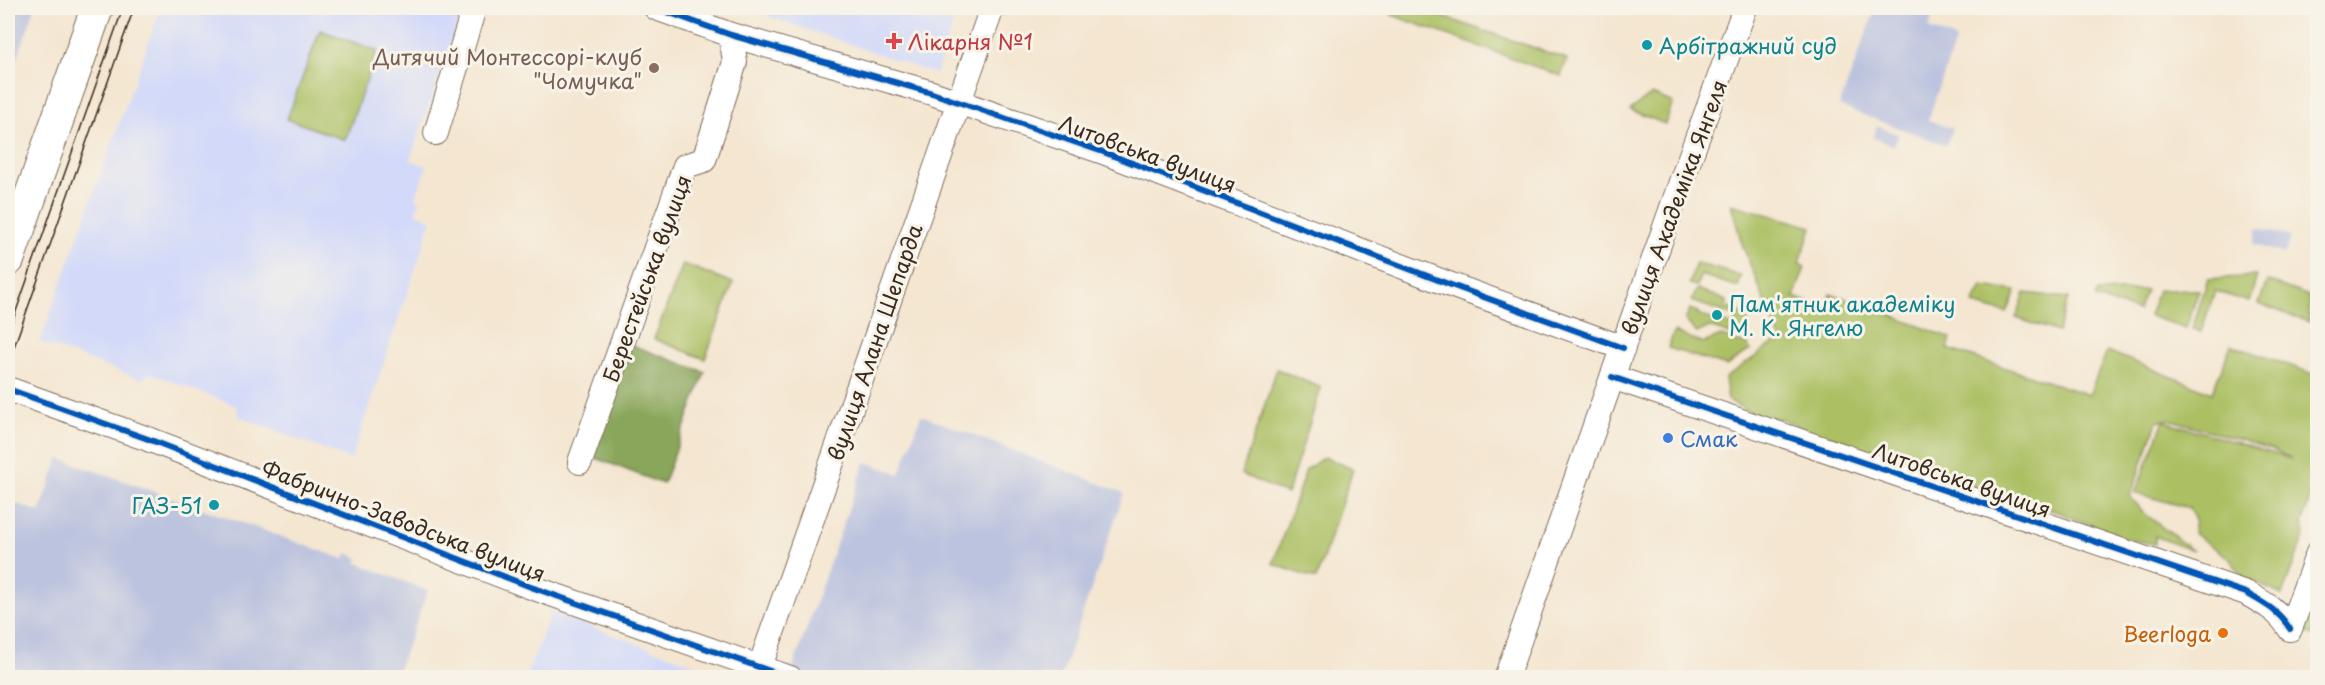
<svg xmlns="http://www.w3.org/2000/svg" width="2325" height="685" viewBox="0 0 2325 685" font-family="'Playpen Sans',sans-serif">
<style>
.built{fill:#d2d9f9}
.industrial{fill:#bcc3de}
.green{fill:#acc064;stroke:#747541;stroke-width:1.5}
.forest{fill:#89a65a;stroke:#62683c;stroke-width:1.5}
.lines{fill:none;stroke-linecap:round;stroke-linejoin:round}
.minor-casing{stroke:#7c6c5c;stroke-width:26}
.major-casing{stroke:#7c6c5c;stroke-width:34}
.minor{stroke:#fff;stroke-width:24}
.major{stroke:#fff;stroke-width:32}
.tram{stroke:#3b2a1e;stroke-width:1.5}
.cycleway-casing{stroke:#f7f3e8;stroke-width:10}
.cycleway{stroke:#0057b8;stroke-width:6}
.health-dot{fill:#e0444e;stroke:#f7f3e8;stroke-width:2}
.culture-dot{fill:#0f9aa8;stroke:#f7f3e8;stroke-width:2}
.education-dot{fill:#8d6e63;stroke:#f7f3e8;stroke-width:2}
.shop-dot{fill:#3f7fe0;stroke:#f7f3e8;stroke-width:2}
.food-dot{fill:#e8710a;stroke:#f7f3e8;stroke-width:2}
.labels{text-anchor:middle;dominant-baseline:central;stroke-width:6;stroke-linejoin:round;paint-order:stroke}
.health-label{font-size:21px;fill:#be3a42;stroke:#f7f3e8;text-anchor:start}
.culture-label{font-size:21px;fill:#0d838f;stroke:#f7f3e8;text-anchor:start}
.education-label{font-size:21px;fill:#785e54;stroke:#f7f3e8;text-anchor:end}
.street-label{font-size:21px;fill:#3b2a1e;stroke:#f7f3e8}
.shop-label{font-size:21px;fill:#366cbe;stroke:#f7f3e8;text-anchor:start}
.food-label{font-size:21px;fill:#c56008;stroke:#f7f3e8;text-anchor:end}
</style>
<rect width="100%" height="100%" fill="#f7f3e8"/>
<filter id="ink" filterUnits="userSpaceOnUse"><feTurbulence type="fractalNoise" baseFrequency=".0167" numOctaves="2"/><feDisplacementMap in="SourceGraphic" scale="12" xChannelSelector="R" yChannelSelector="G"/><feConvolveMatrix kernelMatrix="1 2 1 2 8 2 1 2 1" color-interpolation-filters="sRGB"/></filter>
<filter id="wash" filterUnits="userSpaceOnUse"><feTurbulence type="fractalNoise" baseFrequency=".008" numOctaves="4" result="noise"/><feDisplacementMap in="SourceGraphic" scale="24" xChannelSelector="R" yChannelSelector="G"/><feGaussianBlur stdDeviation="1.35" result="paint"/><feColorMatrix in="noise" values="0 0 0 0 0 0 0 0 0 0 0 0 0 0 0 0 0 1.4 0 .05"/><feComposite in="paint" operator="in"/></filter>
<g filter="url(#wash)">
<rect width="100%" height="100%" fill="#f4e6d0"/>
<path class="built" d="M 161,8 L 463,8 L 410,160 L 427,166 L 415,199 L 420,201 L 415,212 L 432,220 L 351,460 L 238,416 L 237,406 L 168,380 L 150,373 L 142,380 L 40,342 Z
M 745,8 L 958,8 L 936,74 Z
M 551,612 L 725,676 L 724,677 L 526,677 Z"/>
<path class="industrial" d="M 8,8 L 35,8 L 8,85 Z
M 1876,8 L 1925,8 L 1934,11 L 1929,29 L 1956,39 L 1928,120 L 1953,129 L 1946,145 L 1839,106 Z
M 1877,126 L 1899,135 L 1894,146 L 1873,138 Z
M 2258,228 L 2290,237 L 2285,254 L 2253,244 Z
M 921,415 L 1124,493 L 1061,677 L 815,678 L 792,670 L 865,462 L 900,474 Z
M 59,458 L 344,559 L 347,553 L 359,558 L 357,563 L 428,591 L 395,677 L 8,677 L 8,501 L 40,512 Z"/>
<path class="green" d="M 1394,8 L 1417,8 L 1567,59 L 1561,76 L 1392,15 Z
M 320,30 L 377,51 L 345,140 L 287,119 Z
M 1652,94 L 1673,103 L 1665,124 L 1630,110 Z
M 1731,204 L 1812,227 L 1799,264 L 1805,267 L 1794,297 L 1824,308 L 1830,294 L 1845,298 L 1951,338 L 1948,349 L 2089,395 L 2107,351 L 2212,393 L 2231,345 L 2317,375 L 2317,476 L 2302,523 L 2305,534 L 2282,595 L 2243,577 L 2229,558 L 2193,533 L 2195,519 L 2189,508 L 2135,493 L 2164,421 L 2291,459 L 2271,449 L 2169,419 L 2157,422 L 2130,496 L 2143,512 L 2193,551 L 2155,536 L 2155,544 L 2123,538 L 2058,512 L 1952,480 L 1926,466 L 1893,461 L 1864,452 L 1846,441 L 1808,431 L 1785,420 L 1751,413 L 1728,400 L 1725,378 L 1780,339 L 1742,244 Z
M 1696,263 L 1741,276 L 1738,287 L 1701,275 L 1697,286 L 1689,284 Z
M 683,264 L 733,283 L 705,359 L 654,339 Z
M 2257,276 L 2249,302 L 2215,291 L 2201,332 L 2192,329 L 2208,279 Z
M 2267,281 L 2309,296 L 2309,322 L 2259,304 Z
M 1982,286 L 2016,291 L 2007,313 L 1973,304 Z
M 1697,289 L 1727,301 L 1726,307 L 1747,315 L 1749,331 L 1746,339 L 1709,327 L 1697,333 L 1685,320 L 1690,309 L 1698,312 L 1698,315 L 1734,326 L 1737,317 L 1692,301 Z
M 2146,290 L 2138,311 L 2095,298 L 2097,292 Z
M 2158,290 L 2199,290 L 2186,328 L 2149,316 Z
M 2025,293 L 2068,298 L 2058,332 L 2016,318 Z
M 1674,332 L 1703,343 L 1721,336 L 1748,345 L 1750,350 L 1726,366 L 1668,348 Z
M 1277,369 L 1321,388 L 1287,494 L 1241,474 Z
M 1324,457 L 1353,469 L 1316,579 L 1273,564 L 1306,470 Z
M 2317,587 L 2317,637 L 2302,632 Z"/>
<path class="forest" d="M 631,345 L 705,372 L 663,484 L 588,455 Z"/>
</g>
<g filter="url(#ink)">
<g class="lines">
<g class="minor-casing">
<path id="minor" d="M 656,8 L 731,35 L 932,93 L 1106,153 L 1451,285 L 1623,348
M 436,133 L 474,8
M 1612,377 L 2246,593 C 2264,603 2279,611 2290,629
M 8,389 L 148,439 L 531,587 L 790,678
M 580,462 L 685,166 L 704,160 L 735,62 L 731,35
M 2290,629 L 2318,553
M 756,678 L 992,8
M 1506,678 L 1681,182 L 1745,8"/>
</g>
<g class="major-casing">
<path id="major" d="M 8,260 L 97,8"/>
</g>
<use href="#minor" class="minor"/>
<use href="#major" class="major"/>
<path class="tram" d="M 8,334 L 123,8
M 8,364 L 134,8"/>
<g class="cycleway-casing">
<path id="cycleway" d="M 656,8 L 731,35 L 932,93 L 1106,153 L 1451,285 L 1623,348
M 1612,377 L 2246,593 C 2264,603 2279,611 2290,629
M 8,389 L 148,439 L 531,587 L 790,678"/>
</g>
<use href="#cycleway" class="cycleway"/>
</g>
</g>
<path class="health-dot" d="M891 32h6v6h6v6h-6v6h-6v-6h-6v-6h6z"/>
<g class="culture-dot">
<circle cx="1647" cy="45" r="6"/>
<circle cx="1717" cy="315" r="6"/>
<circle cx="214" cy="505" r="6"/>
</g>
<circle class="education-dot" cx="654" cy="68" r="6"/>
<circle class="shop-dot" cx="1668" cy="438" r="6"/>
<circle class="food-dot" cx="2223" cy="633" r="6"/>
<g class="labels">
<g class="health-label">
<text x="908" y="41">Лікарня №1</text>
</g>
<g class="culture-label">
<text x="1659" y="45">Арбітражний суд</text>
<text x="1729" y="303">Пам'ятник академіку<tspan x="1729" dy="24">М. К. Янгелю</tspan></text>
<text x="202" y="505" text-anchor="end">ГАЗ-51</text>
</g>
<g class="education-label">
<text x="642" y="56">Дитячий Монтессорі-клуб<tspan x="642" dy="24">"Чомучка"</tspan></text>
</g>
<g class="street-label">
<text transform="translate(1148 153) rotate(20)">Литовська вулиця</text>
<text transform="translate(1673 207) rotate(-70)">вулиця Академіка Янгеля</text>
<text transform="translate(646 278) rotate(-70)">Берестейська вулиця</text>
<text transform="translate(874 342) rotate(-71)">вулиця Алана Шепарда</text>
<text transform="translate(1962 479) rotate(19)">Литовська вулиця</text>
<text transform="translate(404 520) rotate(21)">Фабрично-Заводська вулиця</text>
</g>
<g class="shop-label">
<text x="1680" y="438">Смак</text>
</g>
<g class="food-label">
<text x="2211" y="633">Beerloga</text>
</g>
</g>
<rect width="2325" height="685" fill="none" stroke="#f7f3e8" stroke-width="30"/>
</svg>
